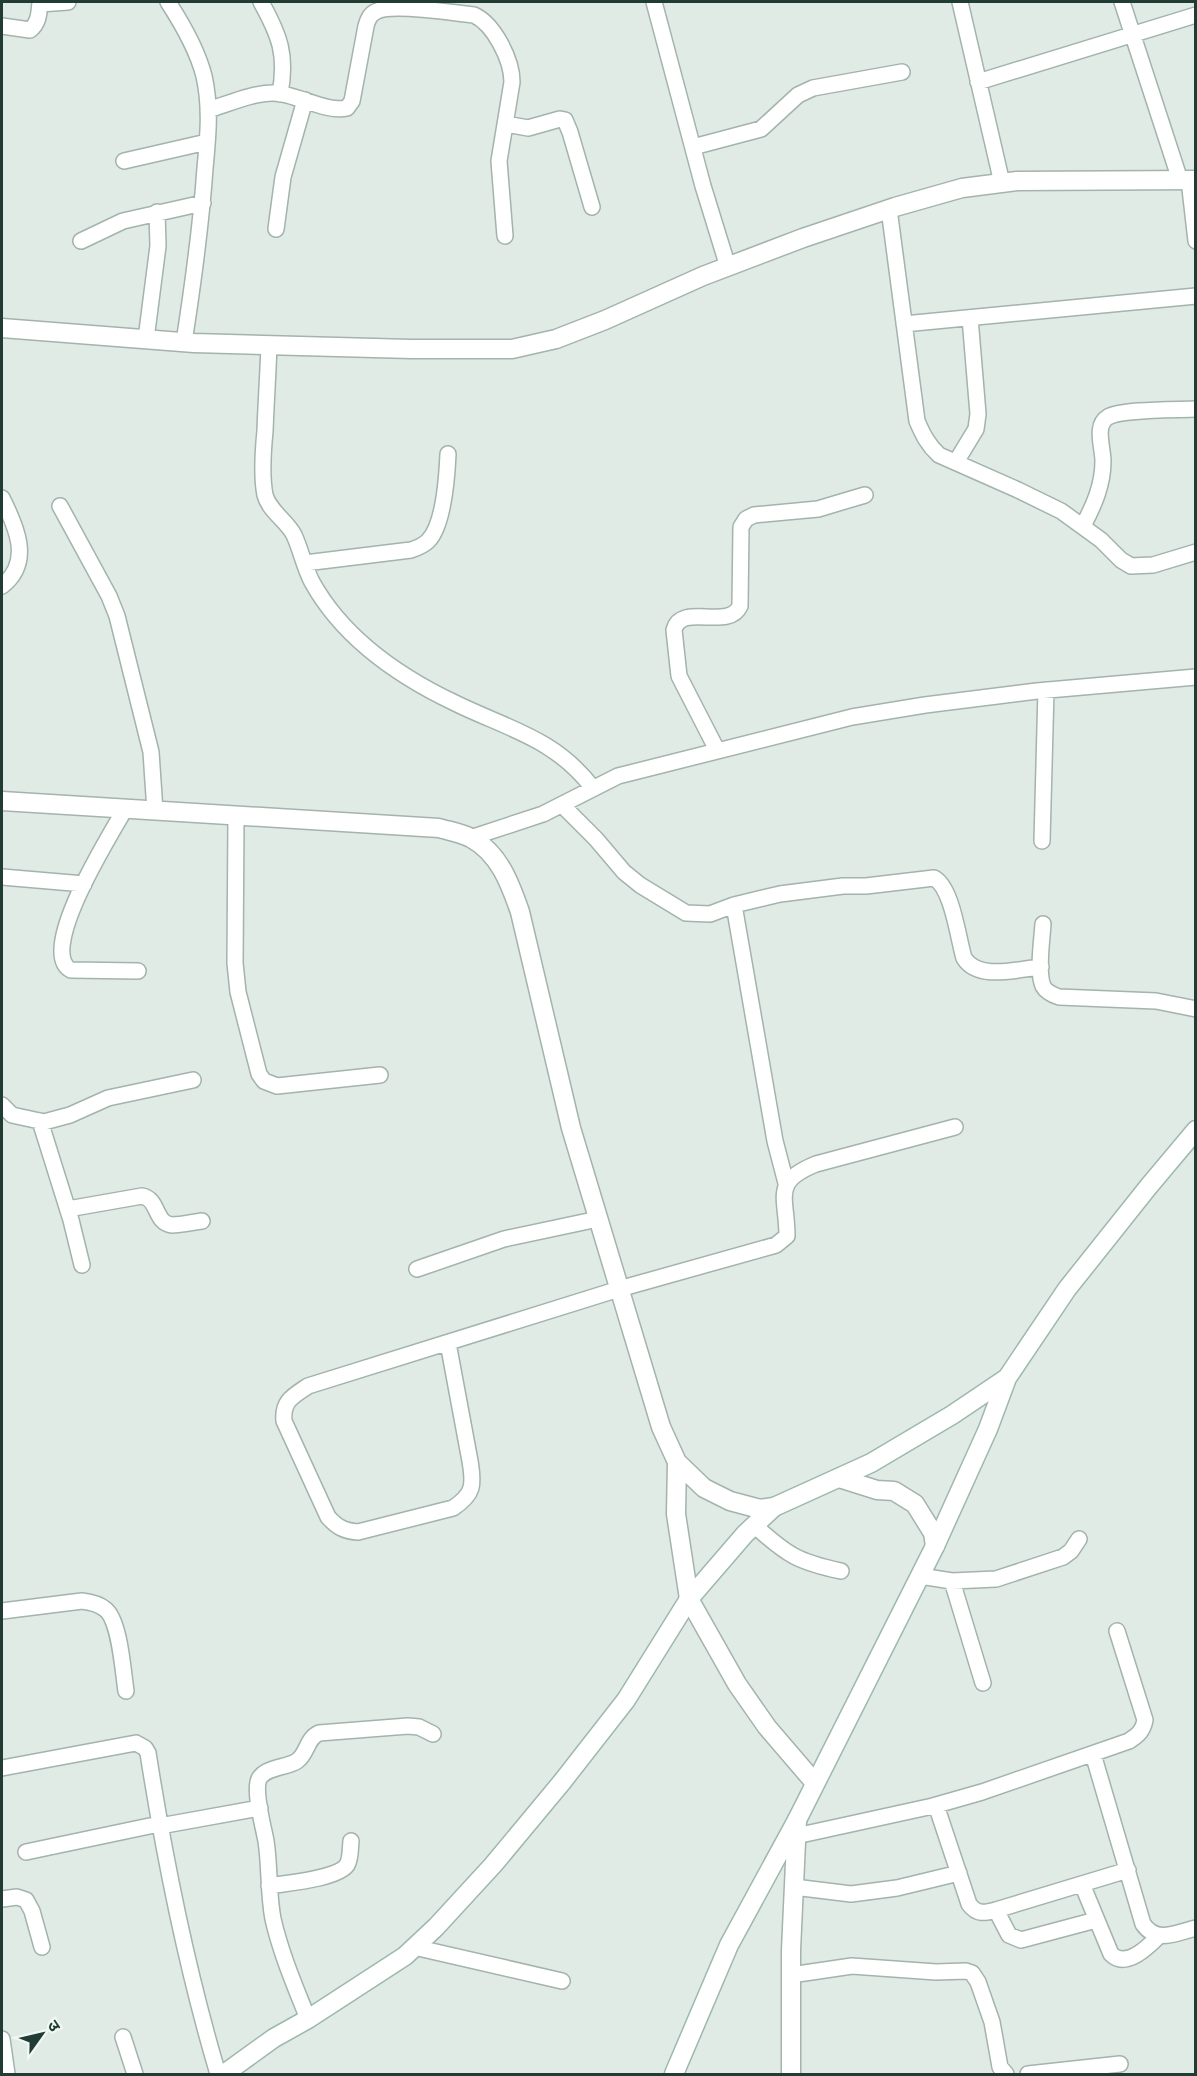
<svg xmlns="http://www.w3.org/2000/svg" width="1197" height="2076" viewBox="0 0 1197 2076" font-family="Lato,'Noto Sans Devanagari',sans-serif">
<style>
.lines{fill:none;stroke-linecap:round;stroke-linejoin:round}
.minor-casing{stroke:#a3b3ad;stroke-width:18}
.tertiary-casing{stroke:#a3b3ad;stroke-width:21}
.secondary-casing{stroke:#9eb7af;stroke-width:21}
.minor{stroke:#fff;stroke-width:15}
.tertiary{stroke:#fff;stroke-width:18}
.secondary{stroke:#fff;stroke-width:18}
</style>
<rect width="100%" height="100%" fill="#e0ebe6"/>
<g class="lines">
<g class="minor-casing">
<path id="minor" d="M 168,2 C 183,25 197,49 204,76 C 211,107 208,137 205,168 C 201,227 193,284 184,342
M 261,2 C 280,36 287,55 280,94
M 654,2 L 703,186 L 728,267
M 960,2 L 1002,183
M 1122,2 L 1180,180
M 40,4 L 68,2
M 2,26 L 30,30 C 39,23 39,13 40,2
M 978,82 L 1196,15
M 208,110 C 228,104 252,93 273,93 C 296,93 325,113 347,108 L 352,101 L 366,26 C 368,19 370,14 377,11 C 394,3 453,13 474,15 C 494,24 512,60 512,82 L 499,161 L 505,236
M 506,124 L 528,128 L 560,119 L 565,120 L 570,132 L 592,207
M 693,147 L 761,129 L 798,95 L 813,88 L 902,72
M 124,161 L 207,142
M 1189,180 L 1196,241
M 889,209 L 917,421 C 923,435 928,445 939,455 L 1018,490 L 1061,511 L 1101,540 L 1121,560 L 1131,566 L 1153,565 L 1196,552
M 276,229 L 283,177 L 305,100
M 81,241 L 123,221 L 203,203
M 904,324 L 1196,296
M 146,339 L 158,246 L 157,212
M 269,345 C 268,374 266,402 265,431 C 263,451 261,475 265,495 C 269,511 287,521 294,535 C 301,550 304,567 312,582 C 343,638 398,676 455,703 C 508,729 554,738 592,787
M 956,462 L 976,429 L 978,414 L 970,318
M 2,498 C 16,526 33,562 2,586
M 60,506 L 109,596 L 117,616 L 151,752 L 155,811
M 1083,526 C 1094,505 1103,485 1103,461 C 1103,448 1094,425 1108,417 C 1121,409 1177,410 1196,409
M 305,563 L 411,550 C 417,548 423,546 428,541 C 444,525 447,476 448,454
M 717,750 L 679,676 L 674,630 C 681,602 729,631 740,606 L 741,527 L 746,519 L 754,515 L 818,509 L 865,495
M 562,805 L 596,839 L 624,872 L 640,885 L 686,913 L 710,914 L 734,905 L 780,894 L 843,886 L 866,886 L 934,878 C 952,887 958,938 964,958 C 978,981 1018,969 1041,967
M 125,809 C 111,834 36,952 71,970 L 138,971
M 236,816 L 235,963 L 238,992 L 259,1074 L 264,1081 L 277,1086 L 380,1075
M 470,838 L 543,814 L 618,776 L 852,717 L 925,705 L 1037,691 L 1196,677
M 1042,841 L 1046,690
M 2,877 L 84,884
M 734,905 L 775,1141 L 786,1183
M 1043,924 C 1042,940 1037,972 1043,986 C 1046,992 1053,995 1059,997 L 1156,1001 L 1196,1009
M 2,1105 L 12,1115 L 44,1122 L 70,1115 L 108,1098 L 193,1080
M 40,1121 L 71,1220 L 82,1265
M 68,1209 L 142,1196 C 159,1199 154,1223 172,1225 C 182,1225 193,1222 202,1221
M 417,1269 L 504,1239 L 598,1219
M 448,1343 L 470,1461 C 474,1485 474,1494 453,1508 L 358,1532 C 344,1531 337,1527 328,1517 L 284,1421 C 282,1401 293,1396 308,1386 L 619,1289 L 776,1245 L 787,1236 C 787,1197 771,1182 816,1164 L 955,1127
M 754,1525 C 787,1555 798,1562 841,1571
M 920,1576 L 952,1581 L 996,1579 L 1063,1557 L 1071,1551 L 1079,1539
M 952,1581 L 983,1683
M 2,1611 L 82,1601 C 90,1602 99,1604 105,1609 C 120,1620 123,1672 126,1691
M 1093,1754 L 1143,1924 C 1157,1944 1175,1933 1196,1928
M 2,1768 L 136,1743 L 145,1748 L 148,1753 C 165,1861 187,1970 218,2074
M 936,1805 L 969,1904 C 977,1915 985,1913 996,1910 L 1128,1870
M 160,1826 L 260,1808
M 796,1836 L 933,1806 L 982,1792 L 1129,1741 C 1138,1735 1143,1731 1145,1720 L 1117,1631
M 26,1852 L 159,1824
M 1082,1884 L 1111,1954 C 1126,1969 1148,1947 1159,1936
M 269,1886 C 287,1883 337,1879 347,1865 C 351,1858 350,1849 351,1841
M 794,1887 L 851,1894 L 897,1888 L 959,1873
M 2,1899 L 17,1897 L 26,1900 L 32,1911 L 42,1947
M 996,1910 L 1009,1935 L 1021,1940 L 1096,1920
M 414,1947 L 562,1981
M 791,1975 L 852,1966 L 936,1972 L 966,1971 L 972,1973 L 978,1982 L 992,2022 L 1000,2067 L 1006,2074
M 308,2019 C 295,1986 281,1954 273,1919 C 268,1893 270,1867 266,1841 C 263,1825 255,1797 258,1782 C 261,1767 287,1768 297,1761 C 308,1753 306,1739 319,1733 L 408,1726 L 419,1727 L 433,1734
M 123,2037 L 135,2074
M 2,2039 L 7,2074
M 1028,2074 L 1120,2064"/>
</g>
<g class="tertiary-casing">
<path id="tertiary" d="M 2,328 L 194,343 L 411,349 L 512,349 L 556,339 L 605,320 L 703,276 L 803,238 L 895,207 L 962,188 L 1017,181 L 1196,180
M 2,801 L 439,828 C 449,831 461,833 471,838 C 499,853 510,883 520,912 L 571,1128 L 661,1427 L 677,1462 L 704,1488 L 730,1501 L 760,1509 L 774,1507
M 677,1462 L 676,1514 L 689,1599 L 737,1684 L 767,1727 L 815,1783
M 839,1478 L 877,1490 L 894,1491 L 915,1504 L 933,1533 L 935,1546
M 791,2074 L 791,1950 L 797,1820"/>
</g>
<g class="secondary-casing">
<path id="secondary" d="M 224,2074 L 274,2038 L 308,2019 L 405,1956 L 436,1927 L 493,1865 L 562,1782 L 626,1700 L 689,1599 L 745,1534 L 774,1507 L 871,1463 L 952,1415 L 1007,1378
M 674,2074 L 729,1945 L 797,1820 L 935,1546 L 988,1429 L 1007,1378 L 1067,1289 L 1149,1186 L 1196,1130"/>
</g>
<use href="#minor" class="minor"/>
<use href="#tertiary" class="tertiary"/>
<use href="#secondary" class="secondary"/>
</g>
<rect width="1197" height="2076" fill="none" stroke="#203c35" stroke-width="6"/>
<g transform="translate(42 2034) rotate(56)" stroke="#f0f8f4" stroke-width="4.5" paint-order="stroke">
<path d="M0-4.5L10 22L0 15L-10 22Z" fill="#203c35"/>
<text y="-9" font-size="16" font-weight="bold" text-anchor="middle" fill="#203c35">उ</text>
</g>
</svg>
